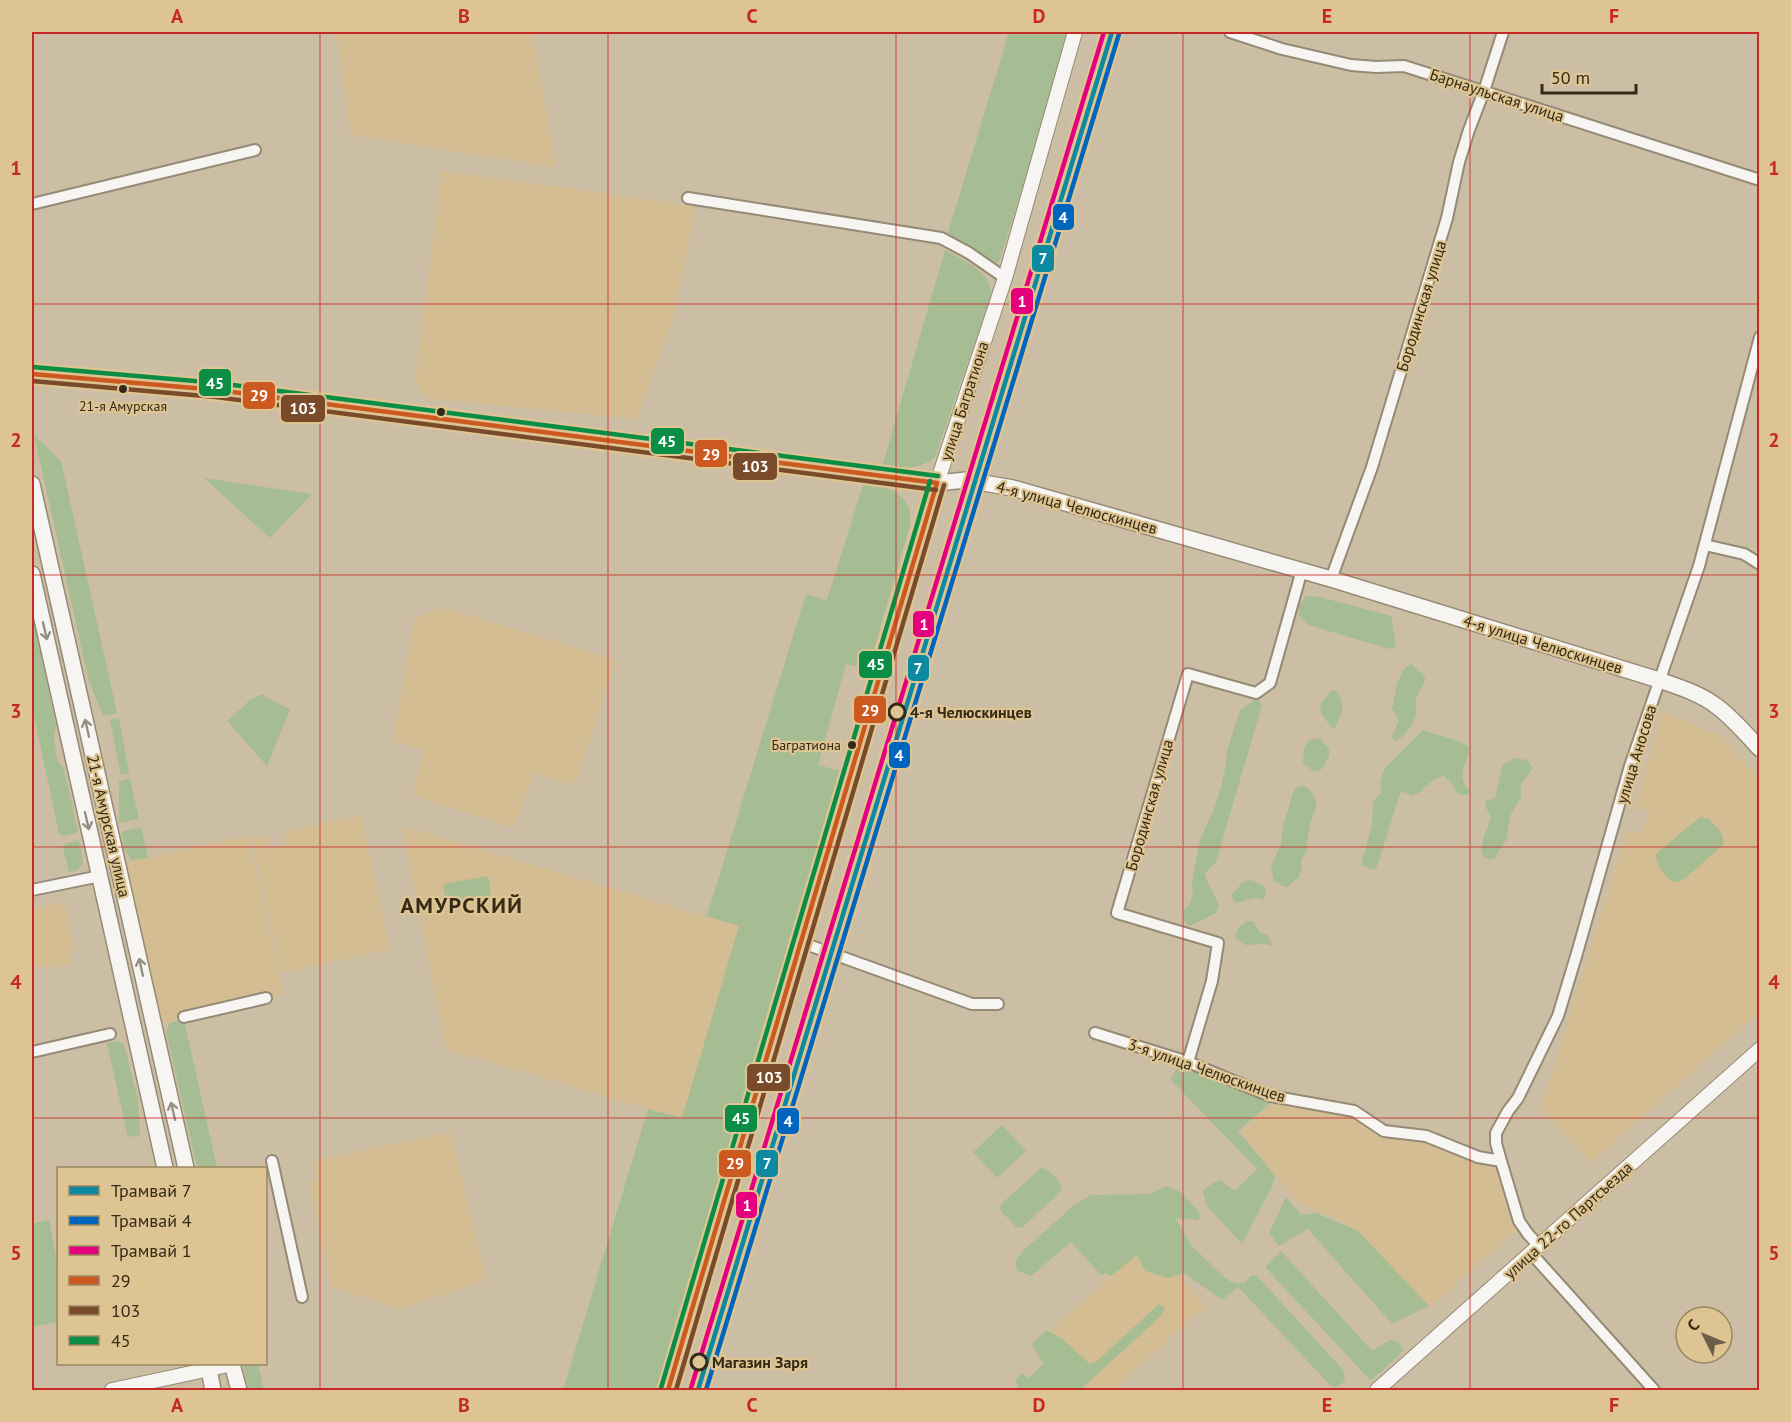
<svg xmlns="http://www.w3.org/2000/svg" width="1791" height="1422" viewBox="0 0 1791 1422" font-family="'PT Sans',sans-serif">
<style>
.built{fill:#d4bd92}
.green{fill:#a6bc92}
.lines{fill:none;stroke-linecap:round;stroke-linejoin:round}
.minor-casing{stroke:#948a75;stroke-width:14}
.tertiary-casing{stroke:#948a75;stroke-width:16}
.secondary-casing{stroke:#948a75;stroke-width:18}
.minor{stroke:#f7f5f1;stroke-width:10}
.tertiary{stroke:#f7f5f1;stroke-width:14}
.secondary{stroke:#f7f5f1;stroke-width:15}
.bus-1-casing{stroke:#dec492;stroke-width:9}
.bus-2-casing{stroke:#dec492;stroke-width:9}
.bus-3-casing{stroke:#dec492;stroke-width:9}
.bus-1{stroke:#cc5920;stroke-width:4.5}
.bus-2{stroke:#7a4b2a;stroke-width:4.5}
.bus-3{stroke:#0a8d45;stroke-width:4.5}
.tram-1-casing{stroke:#dec492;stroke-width:9}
.tram-2-casing{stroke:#dec492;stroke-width:9}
.tram-3-casing{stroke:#dec492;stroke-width:9}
.tram-1{stroke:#0d89a0;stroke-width:4.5}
.tram-2{stroke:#0065bd;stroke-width:4.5}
.tram-3{stroke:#e5007d;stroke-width:4.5}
.oneway{stroke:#969084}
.grid{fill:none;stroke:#c62826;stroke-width:1.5;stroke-opacity:0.55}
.bus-dot{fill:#342a16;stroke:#dec492;stroke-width:2}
.stop-dot{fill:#dec492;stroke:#342a16;stroke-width:3}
.labels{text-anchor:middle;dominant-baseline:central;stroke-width:4.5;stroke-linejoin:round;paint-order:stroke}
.bus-label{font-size:14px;fill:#342a16;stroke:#dec492}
.street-label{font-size:16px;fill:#342a16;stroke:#dec492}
.stop-label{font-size:16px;font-weight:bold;fill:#342a16;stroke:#dec492;text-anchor:start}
.district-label{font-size:22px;font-weight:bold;letter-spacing:1.5px;fill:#342a16;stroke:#dec492}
.line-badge{stroke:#dec492;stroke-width:2}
.badge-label{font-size:16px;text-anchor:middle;font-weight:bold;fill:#fff}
.neatline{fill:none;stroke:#c62826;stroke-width:2}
.grid-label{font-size:20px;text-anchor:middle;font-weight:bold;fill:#c62826}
</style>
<rect width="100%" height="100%" fill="#ccbea4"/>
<path class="built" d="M 336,32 L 532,32 L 556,167 L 351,135 Z
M 442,171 L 696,206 L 674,315 L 637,419 L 425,398 L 415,381 Z
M 442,607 L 616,660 L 575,785 L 534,773 L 513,828 L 412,795 L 424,751 L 393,740 L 414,620 Z
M 1663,711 L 1721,736 L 1759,779 L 1759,1012 L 1591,1163 L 1541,1108 L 1627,830 L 1642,834 L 1649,812 L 1634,807 Z
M 361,815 L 390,949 L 281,973 L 252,838 L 266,835 L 270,849 L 287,845 L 284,832 Z
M 402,826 L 739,926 L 682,1119 L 446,1049 Z
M 248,835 L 284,996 L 162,1023 L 126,863 Z
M 64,902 L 75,951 L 70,953 L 72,964 L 57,967 L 33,967 L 32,961 L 32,910 Z
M 1275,1101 L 1392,1126 L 1496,1164 L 1519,1228 L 1427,1310 L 1346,1222 L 1299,1204 L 1242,1132 Z
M 451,1132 L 486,1280 L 400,1309 L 331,1287 L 309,1181 L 317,1179 L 313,1161 Z
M 1148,1242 L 1206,1306 L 1112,1390 L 1045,1390 L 1046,1366 L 1031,1349 Z"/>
<path class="green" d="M 1009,32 L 1071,32 L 999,262 L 993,264 L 964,243 L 947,236 Z
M 945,250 C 962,260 993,272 991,296 L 935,457 C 920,470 902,468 882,467 Z
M 34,435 L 61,461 L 117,713 L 103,716 L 89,681 Z
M 204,478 L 312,494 L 270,538 Z
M 864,482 C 889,488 913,492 910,525 L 874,649 L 863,655 L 860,667 L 846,664 L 818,765 L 840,771 L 750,1070 L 708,1227 L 659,1390 L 563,1390 L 648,1109 L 682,1118 L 739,926 L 707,916 L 806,594 L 827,600 Z
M 1306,596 L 1320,597 L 1391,616 L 1395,639 L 1395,648 L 1390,649 L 1315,627 L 1310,626 L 1299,615 L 1299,606 Z
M 32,612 L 56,726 L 54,736 L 57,760 L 64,769 L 78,832 L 63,836 L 59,833 L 32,706 Z
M 1412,664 L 1425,677 C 1425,686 1418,691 1416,699 C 1415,704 1417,709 1416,714 C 1414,724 1404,738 1395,741 L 1392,737 L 1399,720 L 1392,708 C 1396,695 1397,668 1412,664 Z
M 1335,690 C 1348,703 1341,715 1334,730 L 1321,714 L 1320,705 L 1331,691 Z
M 262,694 L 290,710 L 267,766 L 227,721 L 250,700 Z
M 1256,699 L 1262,705 L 1216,862 L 1205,873 C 1207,884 1215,894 1219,905 L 1216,913 L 1190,926 L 1183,920 L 1184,910 L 1190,904 L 1193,891 L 1192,882 L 1200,840 L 1214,809 L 1221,787 L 1226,764 L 1227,751 L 1240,710 Z
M 119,718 L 129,773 L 121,775 L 110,720 Z
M 1423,730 C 1439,736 1455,738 1469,747 C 1468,766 1454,775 1470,791 L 1468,795 L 1458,794 L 1451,782 L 1444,776 C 1431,778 1425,790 1413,796 L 1401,791 L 1377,866 L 1374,870 L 1362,866 L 1362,862 L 1372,825 L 1373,801 L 1382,792 L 1380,782 L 1385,768 Z
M 1319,738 L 1329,748 L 1329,756 L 1322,769 L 1314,772 L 1303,763 L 1304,748 L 1309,740 Z
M 1513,758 L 1527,760 L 1533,768 L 1521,784 L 1521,798 L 1511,814 L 1506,840 L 1494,859 L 1486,859 L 1481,852 L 1484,836 L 1491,818 L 1485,805 L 1486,801 L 1495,798 L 1502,766 Z
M 130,778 L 139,819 L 119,823 L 119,781 Z
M 1300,786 C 1311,786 1314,796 1317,805 L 1310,823 L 1306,852 L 1301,860 L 1302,867 L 1299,877 L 1287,887 L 1282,886 L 1274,880 L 1271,866 L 1281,844 L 1283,826 L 1293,793 L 1295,789 Z
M 1700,817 L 1708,818 C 1715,825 1726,835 1723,845 L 1683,880 C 1679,881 1677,883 1672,881 C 1664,877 1655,862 1656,854 Z
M 141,827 L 148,858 L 132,860 L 125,851 L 121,832 Z
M 79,840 L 83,864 L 76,871 L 69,872 L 63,847 L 65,844 Z
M 488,876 L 491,895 L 446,903 L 443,884 Z
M 1252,880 L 1264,887 L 1266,891 L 1264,900 L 1255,898 L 1236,903 L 1231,896 L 1243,882 Z
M 1247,921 L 1253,921 L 1259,932 L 1267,935 L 1273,946 L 1264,944 L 1245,945 L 1237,940 L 1235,936 L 1239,927 Z
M 184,1020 L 217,1168 L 201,1168 L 196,1163 L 167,1035 L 167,1029 L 170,1023 Z
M 117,1041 L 123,1044 L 125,1048 L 138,1101 L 140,1135 L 128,1137 L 107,1043 Z
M 1180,1065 L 1270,1103 L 1238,1131 L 1275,1176 L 1271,1188 L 1242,1244 L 1207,1206 L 1203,1191 L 1214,1182 L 1220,1180 L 1235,1191 L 1257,1169 L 1170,1079 Z
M 1002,1125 L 1026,1151 L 997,1178 L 973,1152 Z
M 1041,1168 C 1049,1168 1062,1182 1062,1190 L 1023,1227 L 1017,1228 L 1001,1211 L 1000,1205 Z
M 1167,1186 L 1180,1192 L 1201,1214 L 1198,1220 L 1175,1218 L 1192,1246 L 1222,1275 L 1231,1282 L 1243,1284 L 1251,1276 L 1257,1276 L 1343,1370 L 1345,1378 C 1343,1385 1338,1388 1331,1386 L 1238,1287 L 1222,1300 L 1184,1273 L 1168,1278 L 1145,1271 L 1137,1255 L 1111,1276 L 1106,1273 L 1101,1275 L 1071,1242 L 1031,1276 L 1018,1271 L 1015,1266 L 1016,1260 L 1025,1249 L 1074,1205 L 1091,1195 L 1149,1194 Z
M 1286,1197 L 1301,1215 L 1316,1213 L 1358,1231 L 1429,1306 L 1392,1324 L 1308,1229 L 1279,1246 L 1269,1233 Z
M 49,1220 L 57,1262 L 58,1262 L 58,1322 L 32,1327 L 32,1224 Z
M 1281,1251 L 1372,1351 L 1392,1339 L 1400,1344 L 1403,1351 L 1383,1370 L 1370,1380 L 1265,1267 Z
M 1159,1304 L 1165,1308 L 1161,1316 L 1080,1390 L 1020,1390 L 1015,1380 L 1022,1373 L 1029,1378 L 1044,1363 L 1031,1345 L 1046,1330 L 1060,1337 L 1090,1364 L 1097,1361 Z
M 243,1364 L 258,1364 L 264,1390 L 249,1390 Z"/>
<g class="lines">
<g class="minor-casing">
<path id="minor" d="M 1230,32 L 1282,49 L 1351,65 L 1376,67 L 1404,66 L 1760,180
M 688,198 L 941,238 L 969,253 L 1005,278
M 32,204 L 255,150
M 1705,545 L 1744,554 L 1760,564
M 1331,579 L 1372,467 L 1447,218 L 1459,162 L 1469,130 L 1484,91 L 1503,32
M 32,890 L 100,876
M 800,942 L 972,1004 L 998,1004
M 184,1017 L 266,998
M 1095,1033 L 1188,1062 L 1270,1096 L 1354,1111 L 1384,1131 L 1426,1136 L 1478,1157 L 1501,1161 L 1519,1221 L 1528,1234 L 1539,1246
M 32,1052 L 110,1034
M 1188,1062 L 1212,981 L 1218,943 L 1117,913 L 1188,674 L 1256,693 L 1270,683 L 1302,570
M 272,1161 L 302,1297
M 1501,1161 L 1496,1143 L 1496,1133 L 1508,1111 L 1518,1098 L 1558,1016 L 1577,953 L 1630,766 L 1699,566 L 1760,337
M 1531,1253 L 1654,1390"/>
</g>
<g class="tertiary-casing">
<path id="tertiary" d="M 937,483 L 1005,278 L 1075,32
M 112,1390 L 233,1364
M 1377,1390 L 1760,1049"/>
</g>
<g class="secondary-casing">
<path id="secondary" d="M 32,374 L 217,390 L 937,483 L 966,480 L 1013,488 L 1331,579 L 1659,680 C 1679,687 1699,693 1715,705 C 1732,717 1746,734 1760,749
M 32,484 L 186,1168
M 32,574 L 165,1168
M 208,1364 L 213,1390
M 232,1364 L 239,1390
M 668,1390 L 737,1154 L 937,483"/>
</g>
<use href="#minor" class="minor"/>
<use href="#tertiary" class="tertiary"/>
<use href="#secondary" class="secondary"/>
<g class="bus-1-casing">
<path id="bus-1" d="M 32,374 L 217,390 L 937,483
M 668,1390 L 937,483"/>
</g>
<g class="bus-2-casing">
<path id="bus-2" d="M 32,381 L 216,397 L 936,490
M 676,1390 L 944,485"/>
</g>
<g class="bus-3-casing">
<path id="bus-3" d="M 33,367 L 218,383 L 938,476
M 661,1388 L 930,481"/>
</g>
<use href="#bus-1" class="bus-1"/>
<use href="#bus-2" class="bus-2"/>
<use href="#bus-3" class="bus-3"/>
<g class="tram-1-casing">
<path id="tram-1" d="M 698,1390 L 1112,32"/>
</g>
<g class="tram-2-casing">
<path id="tram-2" d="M 706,1390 L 1119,34"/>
</g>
<g class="tram-3-casing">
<path id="tram-3" d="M 691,1388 L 1104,32"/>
</g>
<use href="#tram-1" class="tram-1"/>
<use href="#tram-2" class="tram-2"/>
<use href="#tram-3" class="tram-3"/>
</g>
<defs><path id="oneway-shaft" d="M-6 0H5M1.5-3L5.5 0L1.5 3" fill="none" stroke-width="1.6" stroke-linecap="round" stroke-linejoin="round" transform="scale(1.5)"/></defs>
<g class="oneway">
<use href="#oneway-shaft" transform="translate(45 631) rotate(77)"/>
<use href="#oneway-shaft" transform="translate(87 728) rotate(-103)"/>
<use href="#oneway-shaft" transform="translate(87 821) rotate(77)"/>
<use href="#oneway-shaft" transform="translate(141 967) rotate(-102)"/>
<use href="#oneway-shaft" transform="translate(173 1111) rotate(-103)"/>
</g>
<path class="grid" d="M 320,32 L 320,1390M 608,32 L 608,1390M 896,32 L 896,1390M 1183,32 L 1183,1390M 1470,32 L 1470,1390M 32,304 L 1760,304M 32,575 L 1760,575M 32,847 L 1760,847M 32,1118 L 1760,1118"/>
<g class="bus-dot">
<circle cx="123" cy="389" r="5"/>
<circle cx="441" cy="412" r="5"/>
<circle cx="852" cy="745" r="5"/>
</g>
<g class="stop-dot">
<circle cx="897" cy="712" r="8"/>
<circle cx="699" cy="1362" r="8"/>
</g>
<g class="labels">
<g class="bus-label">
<text x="123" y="406">21-я Амурская</text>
<text x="841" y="745" text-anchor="end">Багратиона</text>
</g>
<g class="street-label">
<text transform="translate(1497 95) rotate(18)">Барнаульская улица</text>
<text transform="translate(1421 306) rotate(-73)">Бородинская улица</text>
<text transform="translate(964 401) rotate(-72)">улица Багратиона</text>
<text transform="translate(1077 507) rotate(15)">4-я улица Челюскинцев</text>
<text transform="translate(1543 644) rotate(17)">4-я улица Челюскинцев</text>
<text transform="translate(1636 754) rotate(-73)">улица Аносова</text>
<text transform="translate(1149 805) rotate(-74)">Бородинская улица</text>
<text transform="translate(109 826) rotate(77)">21-я Амурская улица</text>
<text transform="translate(1207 1070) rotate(19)">3-я улица Челюскинцев</text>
<text transform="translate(1568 1220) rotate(-42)">улица 22-го Партсъезда</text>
</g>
<g class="stop-label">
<text x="910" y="712">4-я Челюскинцев</text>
<text x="712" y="1362">Магазин Заря</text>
</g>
<g class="district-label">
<text x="462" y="905">АМУРСКИЙ</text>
</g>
</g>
<g class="line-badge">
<rect x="1052" y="203" width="23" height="28" rx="6" fill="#0065bd"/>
<rect x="1031" y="244" width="24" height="29" rx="6" fill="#0d89a0"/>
<rect x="1010" y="287" width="24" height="28" rx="6" fill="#e5007d"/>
<rect x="198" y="368" width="34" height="29" rx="6" fill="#0a8d45"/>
<rect x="242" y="381" width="34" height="29" rx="6" fill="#cc5920"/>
<rect x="280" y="394" width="46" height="29" rx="6" fill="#7a4b2a"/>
<rect x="650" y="427" width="35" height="28" rx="6" fill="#0a8d45"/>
<rect x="694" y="439" width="34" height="29" rx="6" fill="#cc5920"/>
<rect x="732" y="452" width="46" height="29" rx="6" fill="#7a4b2a"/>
<rect x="912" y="610" width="23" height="28" rx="6" fill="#e5007d"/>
<rect x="858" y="650" width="35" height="29" rx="6" fill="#0a8d45"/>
<rect x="907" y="654" width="23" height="28" rx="6" fill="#0d89a0"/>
<rect x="853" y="695" width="34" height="29" rx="6" fill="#cc5920"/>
<rect x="888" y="741" width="23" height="28" rx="6" fill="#0065bd"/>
<rect x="746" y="1063" width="45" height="29" rx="6" fill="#7a4b2a"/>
<rect x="724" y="1104" width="34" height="29" rx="6" fill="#0a8d45"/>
<rect x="776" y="1107" width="24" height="28" rx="6" fill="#0065bd"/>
<rect x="718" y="1149" width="34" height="29" rx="6" fill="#cc5920"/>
<rect x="755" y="1149" width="24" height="29" rx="6" fill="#0d89a0"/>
<rect x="735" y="1191" width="23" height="28" rx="6" fill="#e5007d"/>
</g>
<g class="badge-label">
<text x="1063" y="223">4</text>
<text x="1043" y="264">7</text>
<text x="1022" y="307">1</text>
<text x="215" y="389">45</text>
<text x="259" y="401">29</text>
<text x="303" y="414">103</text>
<text x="667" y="447">45</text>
<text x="711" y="460">29</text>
<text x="755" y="472">103</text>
<text x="924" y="630">1</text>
<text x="876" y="670">45</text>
<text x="918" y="674">7</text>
<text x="870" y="716">29</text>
<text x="899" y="761">4</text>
<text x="769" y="1083">103</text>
<text x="741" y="1124">45</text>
<text x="788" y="1127">4</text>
<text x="735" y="1169">29</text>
<text x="767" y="1169">7</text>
<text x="747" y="1211">1</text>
</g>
<rect width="1791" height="1422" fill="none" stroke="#dec492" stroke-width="66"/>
<rect x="57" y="1167" width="210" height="198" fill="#dec492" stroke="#9a8660" stroke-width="1.5"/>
<rect x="69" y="1186" width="30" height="9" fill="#0d89a0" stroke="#9a8660" stroke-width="1.5"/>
<text x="111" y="1197" font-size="18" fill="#342a16">Трамвай 7</text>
<rect x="69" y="1216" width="30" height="9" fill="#0065bd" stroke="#9a8660" stroke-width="1.5"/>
<text x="111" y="1227" font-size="18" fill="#342a16">Трамвай 4</text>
<rect x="69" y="1246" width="30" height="9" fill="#e5007d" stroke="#9a8660" stroke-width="1.5"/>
<text x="111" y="1257" font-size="18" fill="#342a16">Трамвай 1</text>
<rect x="69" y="1276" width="30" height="9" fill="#cc5920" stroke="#9a8660" stroke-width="1.5"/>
<text x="111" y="1287" font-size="18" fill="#342a16">29</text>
<rect x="69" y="1306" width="30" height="9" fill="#7a4b2a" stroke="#9a8660" stroke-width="1.5"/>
<text x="111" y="1317" font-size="18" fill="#342a16">103</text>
<rect x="69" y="1336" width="30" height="9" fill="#0a8d45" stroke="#9a8660" stroke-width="1.5"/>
<text x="111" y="1347" font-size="18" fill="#342a16">45</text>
<g transform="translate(1704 1335) rotate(313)"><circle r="28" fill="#dec492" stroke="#9a8660" stroke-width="1.5"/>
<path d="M0-4.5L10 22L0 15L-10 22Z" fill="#695e48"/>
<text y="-9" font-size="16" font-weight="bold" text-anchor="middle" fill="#342a16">С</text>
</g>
<path d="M1542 84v9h94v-9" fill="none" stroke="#342a16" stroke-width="3"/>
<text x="1551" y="84" font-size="18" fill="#342a16" stroke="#dec492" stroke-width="4.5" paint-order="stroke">50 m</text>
<rect x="33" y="33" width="1725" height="1356" class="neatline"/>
<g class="grid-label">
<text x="177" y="23">A</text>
<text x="464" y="23">B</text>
<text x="752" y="23">C</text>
<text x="1039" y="23">D</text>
<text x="1327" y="23">E</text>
<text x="1614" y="23">F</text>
<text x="16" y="175">1</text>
<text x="1774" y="175">1</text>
<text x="16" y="447">2</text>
<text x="1774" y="447">2</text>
<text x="16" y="718">3</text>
<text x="1774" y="718">3</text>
<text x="16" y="989">4</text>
<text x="1774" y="989">4</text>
<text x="16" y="1260">5</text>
<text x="1774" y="1260">5</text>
<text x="177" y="1412">A</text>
<text x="464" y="1412">B</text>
<text x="752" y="1412">C</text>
<text x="1039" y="1412">D</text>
<text x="1327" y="1412">E</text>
<text x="1614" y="1412">F</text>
</g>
</svg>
